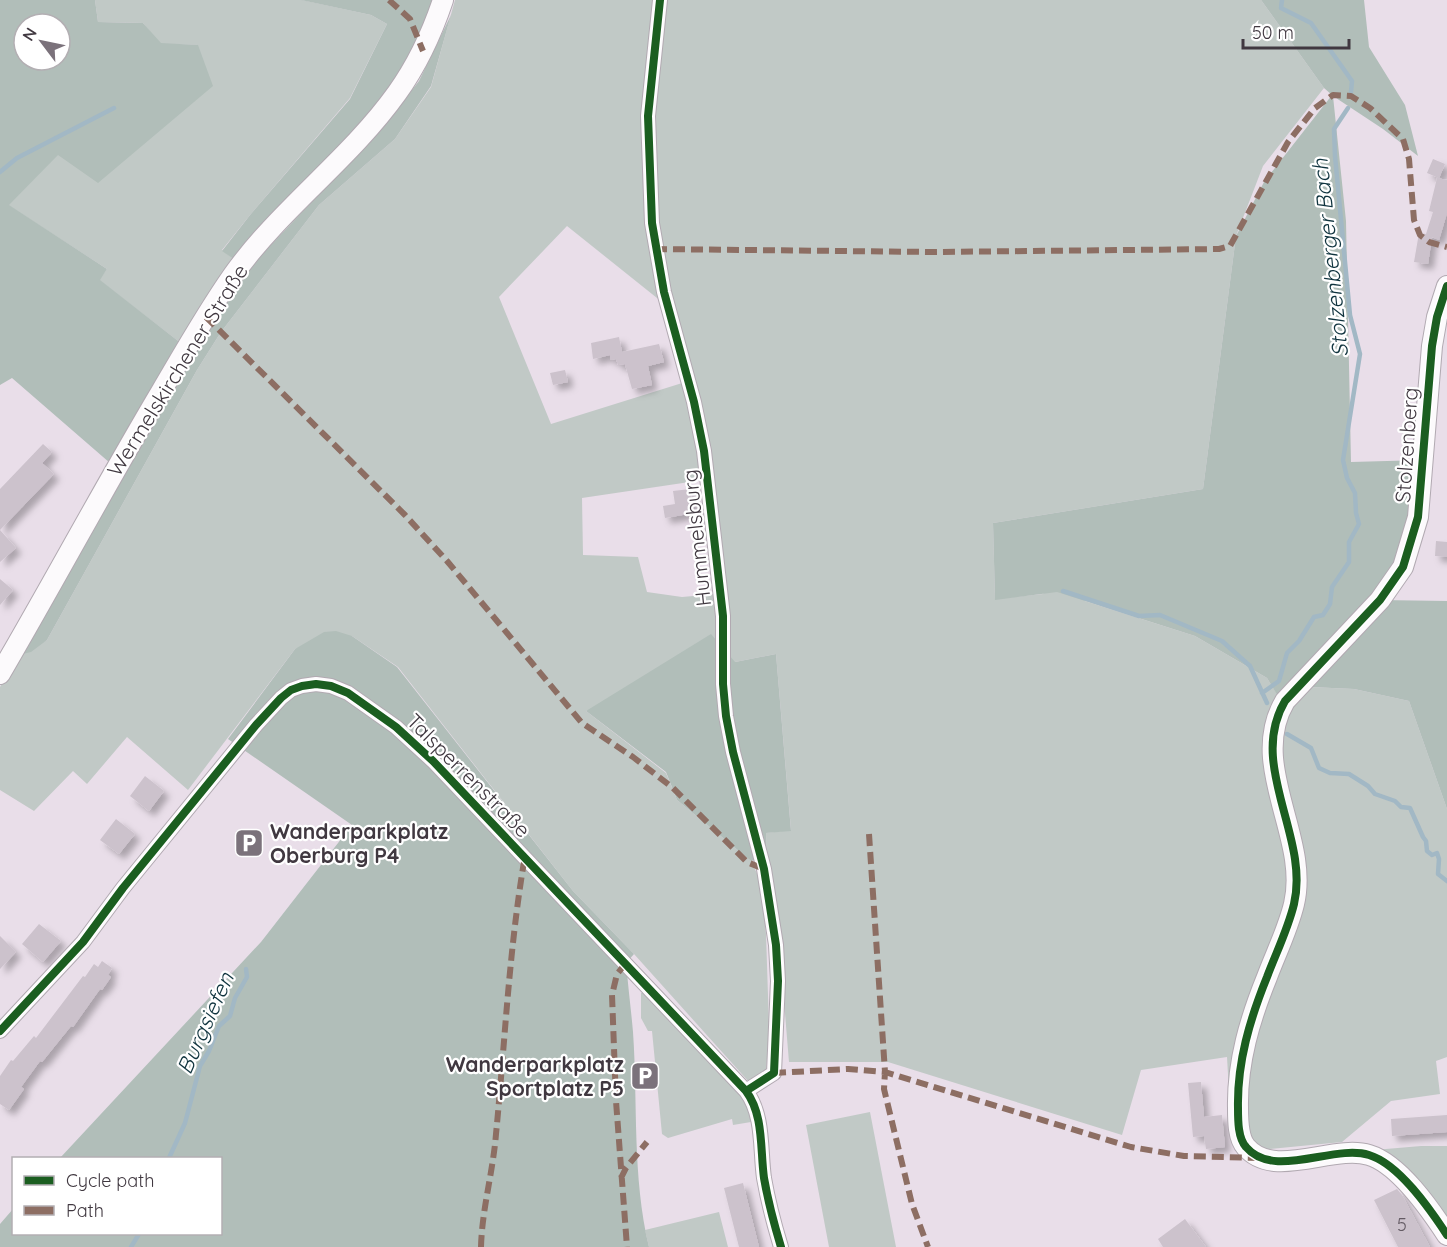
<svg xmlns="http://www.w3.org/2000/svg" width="1447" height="1247" viewBox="0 0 1447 1247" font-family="Quicksand,sans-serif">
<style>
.green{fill:#c1c9c6;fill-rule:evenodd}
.forest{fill:#b1beb9;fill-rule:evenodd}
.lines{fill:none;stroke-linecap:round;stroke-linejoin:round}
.stream{stroke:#a2b8c5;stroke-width:4.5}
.building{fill:#ccc2cc;filter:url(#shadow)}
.street-casing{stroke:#b1a9b1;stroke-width:16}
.secondary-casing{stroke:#b1a9b1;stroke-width:22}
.street{stroke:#fcfafc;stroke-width:14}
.secondary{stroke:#fcfafc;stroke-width:20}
.quiet{stroke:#8d6e63;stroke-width:6;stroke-dasharray:12 6;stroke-linecap:butt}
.cycleway-casing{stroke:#fff;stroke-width:11}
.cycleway{stroke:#1b5e20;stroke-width:8}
.labels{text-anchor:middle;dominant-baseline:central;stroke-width:4.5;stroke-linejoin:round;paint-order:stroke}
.number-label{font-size:18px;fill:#635a63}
.street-label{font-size:21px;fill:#403840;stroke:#fff}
.poi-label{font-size:21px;font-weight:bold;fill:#403840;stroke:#fff;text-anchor:start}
.water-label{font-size:22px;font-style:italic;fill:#0f333e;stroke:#fff}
</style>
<defs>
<filter id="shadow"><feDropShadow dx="5.5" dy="5.5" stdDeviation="3" flood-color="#0004"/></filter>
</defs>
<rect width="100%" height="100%" fill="#e9dee9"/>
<path class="green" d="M 95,0 L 302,0 L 371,15 L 387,24 L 350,98 L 250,215 L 222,250 L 235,260 L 182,344 L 99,280 L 107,269 L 8,205 L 58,154 L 198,45 L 160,44 L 143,23 L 98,22 Z
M 455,0 L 1261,0 L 1324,88 L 1263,166 L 1236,236 L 1203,489 L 993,523 L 995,599 L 1043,594 L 1060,568 L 1085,601 L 1195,636 L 1267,678 L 1287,710 L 1309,687 L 1354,689 L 1409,701 L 1447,809 L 1447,1057 L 1436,1061 L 1440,1094 L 1391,1101 L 1342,1142 L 1239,1152 L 1230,1110 L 1227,1057 L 1141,1070 L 1122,1135 L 888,1062 L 789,1062 L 778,929 L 767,857 L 766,833 L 791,830 L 776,654 L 735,662 L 586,711 L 666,773 L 677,800 L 751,861 L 761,882 L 766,934 L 769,1026 L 766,1074 L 749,1082 L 634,954 L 573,891 L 398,667 L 352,636 L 295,649 L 188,790 L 127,737 L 87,784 L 73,771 L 34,811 L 0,790 L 0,687 L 18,655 L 47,640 L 197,370 L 221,332 L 319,205 L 395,139 L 431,87 ZM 567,226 L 677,314 L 695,379 L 551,424 L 499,297 ZM 703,480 L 715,480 L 727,593 L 682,597 L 647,592 L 638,557 L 583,555 L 582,498 Z
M 645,992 L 741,1096 L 748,1110 L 751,1122 L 733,1125 L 732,1119 L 668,1138 L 662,1134 L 652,1031 L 648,1031 L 641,1018 L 641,993 Z
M 870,1112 L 896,1247 L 829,1247 L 806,1125 Z
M 1421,1146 L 1447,1146 L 1447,1225 L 1374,1150 Z
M 719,1212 L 728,1247 L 649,1247 L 645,1230 Z"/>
<path class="forest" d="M 0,0 L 95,0 L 98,22 L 143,23 L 161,43 L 198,45 L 213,86 L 98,183 L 58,155 L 9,205 L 107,269 L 100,280 L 182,344 L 110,463 L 12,378 L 0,385 ZM 24,24 L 60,24 L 60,60 L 24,60 Z
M 301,0 L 434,0 L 421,38 L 371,116 L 235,260 L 222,251 L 250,215 L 350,99 L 387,24 L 371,15 Z
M 1261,0 L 1364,0 L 1369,47 L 1405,105 L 1418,156 L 1383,129 L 1333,96 L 1346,221 L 1351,462 L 1423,460 L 1418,517 L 1380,600 L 1447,601 L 1447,809 L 1409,701 L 1354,689 L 1310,687 L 1287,711 L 1267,678 L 1195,636 L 1057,592 L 995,600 L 993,523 L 1203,489 L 1236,236 L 1264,182 L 1332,95 L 1324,88 Z
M 451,15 L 431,86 L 395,139 L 319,205 L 221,332 L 197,370 L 47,640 L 31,652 L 18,655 L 166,394 L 248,269 L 382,128 L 419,81 Z
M 336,631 L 352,636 L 397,667 L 573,891 L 634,954 L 626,963 C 628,986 631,1009 633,1032 C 638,1104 632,1176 649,1247 L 0,1247 L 0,1224 L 13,1209 L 14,1234 L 220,1234 L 220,1158 L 60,1158 L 261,942 L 352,825 L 228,739 L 295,649 L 324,632 Z
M 711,634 L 735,662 L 776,654 L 791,831 L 766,833 L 767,857 L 751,861 L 677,800 L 666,772 L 586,711 Z"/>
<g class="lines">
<path class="stream" d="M 1282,0 L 1281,8 L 1311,23 L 1352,81 L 1351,92
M 0,172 L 17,158 L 114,108
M 1063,591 L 1139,616 L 1160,615 L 1222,641 L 1250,666 L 1267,703
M 1262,693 L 1279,681 L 1287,653 L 1299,641 L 1314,617 L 1323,615 L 1330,604 L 1332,587 L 1349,562 L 1349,542 L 1359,524 L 1356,513 L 1355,493 L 1347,478 L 1343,460 L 1360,354 L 1350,315 L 1335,156 L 1334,129 L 1348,108
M 1287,734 L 1311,748 L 1319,768 L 1330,773 L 1349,774 L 1368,786 L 1375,794 L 1395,801 L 1401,807 L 1410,808 L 1423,837 L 1426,841 L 1427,851 L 1432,855 L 1437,853 L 1439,859 L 1438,874 L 1447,881
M 169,1158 L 185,1123 L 200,1066 L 209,1051 L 219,1026 L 230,1016 L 235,998 L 247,977 L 246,969
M 131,1247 L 139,1234"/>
</g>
<path class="building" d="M 1433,159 L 1445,164 L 1439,178 L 1427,173 Z
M 1437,178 L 1447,180 L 1447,213 L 1439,240 L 1432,237 L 1428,264 L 1414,262 L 1419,233 L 1426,234 L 1433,212 L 1429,211 Z
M 619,337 L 622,352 L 659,344 L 664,362 L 648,366 L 652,385 L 632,389 L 625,364 L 618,365 L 616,359 L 610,360 L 610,355 L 593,359 L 591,343 Z
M 565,370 L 568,382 L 553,385 L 550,373 Z
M 43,444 L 52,452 L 42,463 L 54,474 L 0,530 L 0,489 Z
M 690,489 L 694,513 L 665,518 L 663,506 L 675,504 L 673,491 Z
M 0,530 L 16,548 L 0,562 Z
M 1436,541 L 1447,542 L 1447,557 L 1435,556 Z
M 0,579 L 13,590 L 0,605 Z
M 145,776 L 164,791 L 149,811 L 130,796 Z
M 116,819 L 135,834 L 119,854 L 100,840 Z
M 39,924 L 61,941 L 43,962 L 22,944 Z
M 0,936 L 16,952 L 0,969 Z
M 102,961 L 112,968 L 108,975 L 111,977 L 102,990 L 100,989 L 73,1027 L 71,1026 L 42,1062 L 40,1061 L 21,1087 L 24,1089 L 9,1110 L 0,1104 L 0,1076 L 11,1060 L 13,1061 L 34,1036 L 36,1038 L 83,976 L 85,977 L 94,964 L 98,967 Z
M 1201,1082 L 1204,1117 L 1222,1115 L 1225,1147 L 1206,1149 L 1204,1136 L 1193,1137 L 1188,1083 Z
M 1447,1115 L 1447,1132 L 1392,1136 L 1391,1119 Z
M 743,1183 L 759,1247 L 739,1247 L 724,1188 Z
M 1397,1189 L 1402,1195 L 1430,1247 L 1398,1247 L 1374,1200 Z
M 1185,1219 L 1206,1247 L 1163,1247 L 1158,1239 Z"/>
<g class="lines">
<g class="street-casing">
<path id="street" d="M 660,0 L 648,116 L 652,223 L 664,292 L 694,402 L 704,451 L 723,616 L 723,684 L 726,716 L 733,752 L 764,869 L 776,945 L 778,981 L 774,1073 L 746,1091
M 0,1031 L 83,942 L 123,888 L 256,725 L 281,698 L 291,690 L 302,686 L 316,684 L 331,686 L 348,693 L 396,727 L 433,761 L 746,1091 C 764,1115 760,1149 764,1178 C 768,1201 774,1224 781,1247"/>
</g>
<g class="secondary-casing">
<path id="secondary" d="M 1447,286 L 1437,317 L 1432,346 L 1418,517 L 1403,567 L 1380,600 L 1285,701 C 1247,765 1310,837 1294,904 C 1288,929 1276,953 1267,977 C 1250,1019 1237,1062 1238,1108 C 1238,1121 1238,1138 1246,1147 C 1274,1180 1333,1144 1369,1155 C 1399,1164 1430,1209 1447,1235
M 0,674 C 55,580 106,484 162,390 C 185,351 207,312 233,275 C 281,208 349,160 397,93 C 417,65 432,33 443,0"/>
</g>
<use href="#street" class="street"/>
<use href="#secondary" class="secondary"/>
<path class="quiet" d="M 389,0 L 410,19 L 423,51
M 655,249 L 934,252 L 1219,249 L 1230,246 L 1288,142 L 1315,108 L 1333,95 L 1351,96 L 1370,108 L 1403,139 L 1409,159 L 1414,220 L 1420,235 L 1429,242 L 1447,247
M 206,317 L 405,515 L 447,561 L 582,723 L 633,757 L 673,788 L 747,862 L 764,869
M 869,834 L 885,1072 L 884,1089 L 912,1204 L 928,1247
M 626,963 L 617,974 L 612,995 L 616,1101 L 627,1247
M 774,1073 L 848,1069 L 885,1072 L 1131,1147 L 1184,1156 L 1260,1158
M 621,1178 L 626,1168 L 647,1142
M 481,1247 C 482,1209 493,1172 496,1134 C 505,1042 509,948 525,856"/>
<g class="cycleway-casing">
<path id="cycleway" d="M 660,0 L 648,116 L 652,223 L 664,292 L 694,402 L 704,451 L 723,616 L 723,684 L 726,716 L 733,752 L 764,869 L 776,945 L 778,981 L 774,1073 L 746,1091
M 1447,286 L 1437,317 L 1432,346 L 1418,517 L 1403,567 L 1380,600 L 1285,701 C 1247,765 1310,837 1294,904 C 1288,929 1276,953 1267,977 C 1250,1019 1237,1062 1238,1108 C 1238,1121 1238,1138 1246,1147 C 1274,1180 1333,1144 1369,1155 C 1399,1164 1430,1209 1447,1235
M 0,1031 L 83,942 L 123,888 L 256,725 L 281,698 L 291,690 L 302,686 L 316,684 L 331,686 L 348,693 L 396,727 L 433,761 L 746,1091 C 764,1115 760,1149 764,1178 C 768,1201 774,1224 781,1247"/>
</g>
<use href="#cycleway" class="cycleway"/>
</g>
<defs>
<g id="parking-square" transform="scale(1.5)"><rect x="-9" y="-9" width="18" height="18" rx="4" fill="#7b727b" stroke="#fff"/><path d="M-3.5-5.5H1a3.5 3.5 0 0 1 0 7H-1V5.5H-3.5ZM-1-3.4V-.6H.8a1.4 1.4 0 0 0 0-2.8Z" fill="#fff"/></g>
</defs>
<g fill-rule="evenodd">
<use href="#parking-square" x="249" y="843"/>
<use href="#parking-square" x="645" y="1076"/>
</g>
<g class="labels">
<g class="number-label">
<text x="1402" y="1224">5</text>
</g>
<g class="street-label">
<text transform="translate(177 370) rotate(-58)">Wermelskirchener Straße</text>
<text transform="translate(1406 445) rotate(-86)">Stolzenberg</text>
<text transform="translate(696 538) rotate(-96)">Hummelsburg</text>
<text transform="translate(469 775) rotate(45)">Talsperrenstraße</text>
</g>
<g class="poi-label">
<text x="270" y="831">Wanderparkplatz<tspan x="270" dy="24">Oberburg P4</tspan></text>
<text x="624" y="1064" text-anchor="end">Wanderparkplatz<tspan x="624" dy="24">Sportplatz P5</tspan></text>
</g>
<g class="water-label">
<text transform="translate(1330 258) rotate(-96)">Stolzenberger Bach</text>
<text transform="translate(205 1023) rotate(-66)">Burgsiefen</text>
</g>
</g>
<rect x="12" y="1157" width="210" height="78" fill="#ffffff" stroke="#b3afb3" stroke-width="1.5"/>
<rect x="24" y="1176" width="30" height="9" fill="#1b5e20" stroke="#b3afb3" stroke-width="1.5"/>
<text x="66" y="1187" font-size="18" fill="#403840">Cycle path</text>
<rect x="24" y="1206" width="30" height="9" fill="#8d6e63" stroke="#b3afb3" stroke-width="1.5"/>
<text x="66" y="1217" font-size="18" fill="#403840">Path</text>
<g transform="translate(42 42) rotate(302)"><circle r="28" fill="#ffffff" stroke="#b3afb3" stroke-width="1.5"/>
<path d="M0-4.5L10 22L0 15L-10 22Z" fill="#7b727b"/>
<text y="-9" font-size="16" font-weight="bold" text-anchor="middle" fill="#403840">N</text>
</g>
<path d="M1243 39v9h106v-9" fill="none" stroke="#403840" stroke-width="3"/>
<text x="1252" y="39" font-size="18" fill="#403840" stroke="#ffffff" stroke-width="4.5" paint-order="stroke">50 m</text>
</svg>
